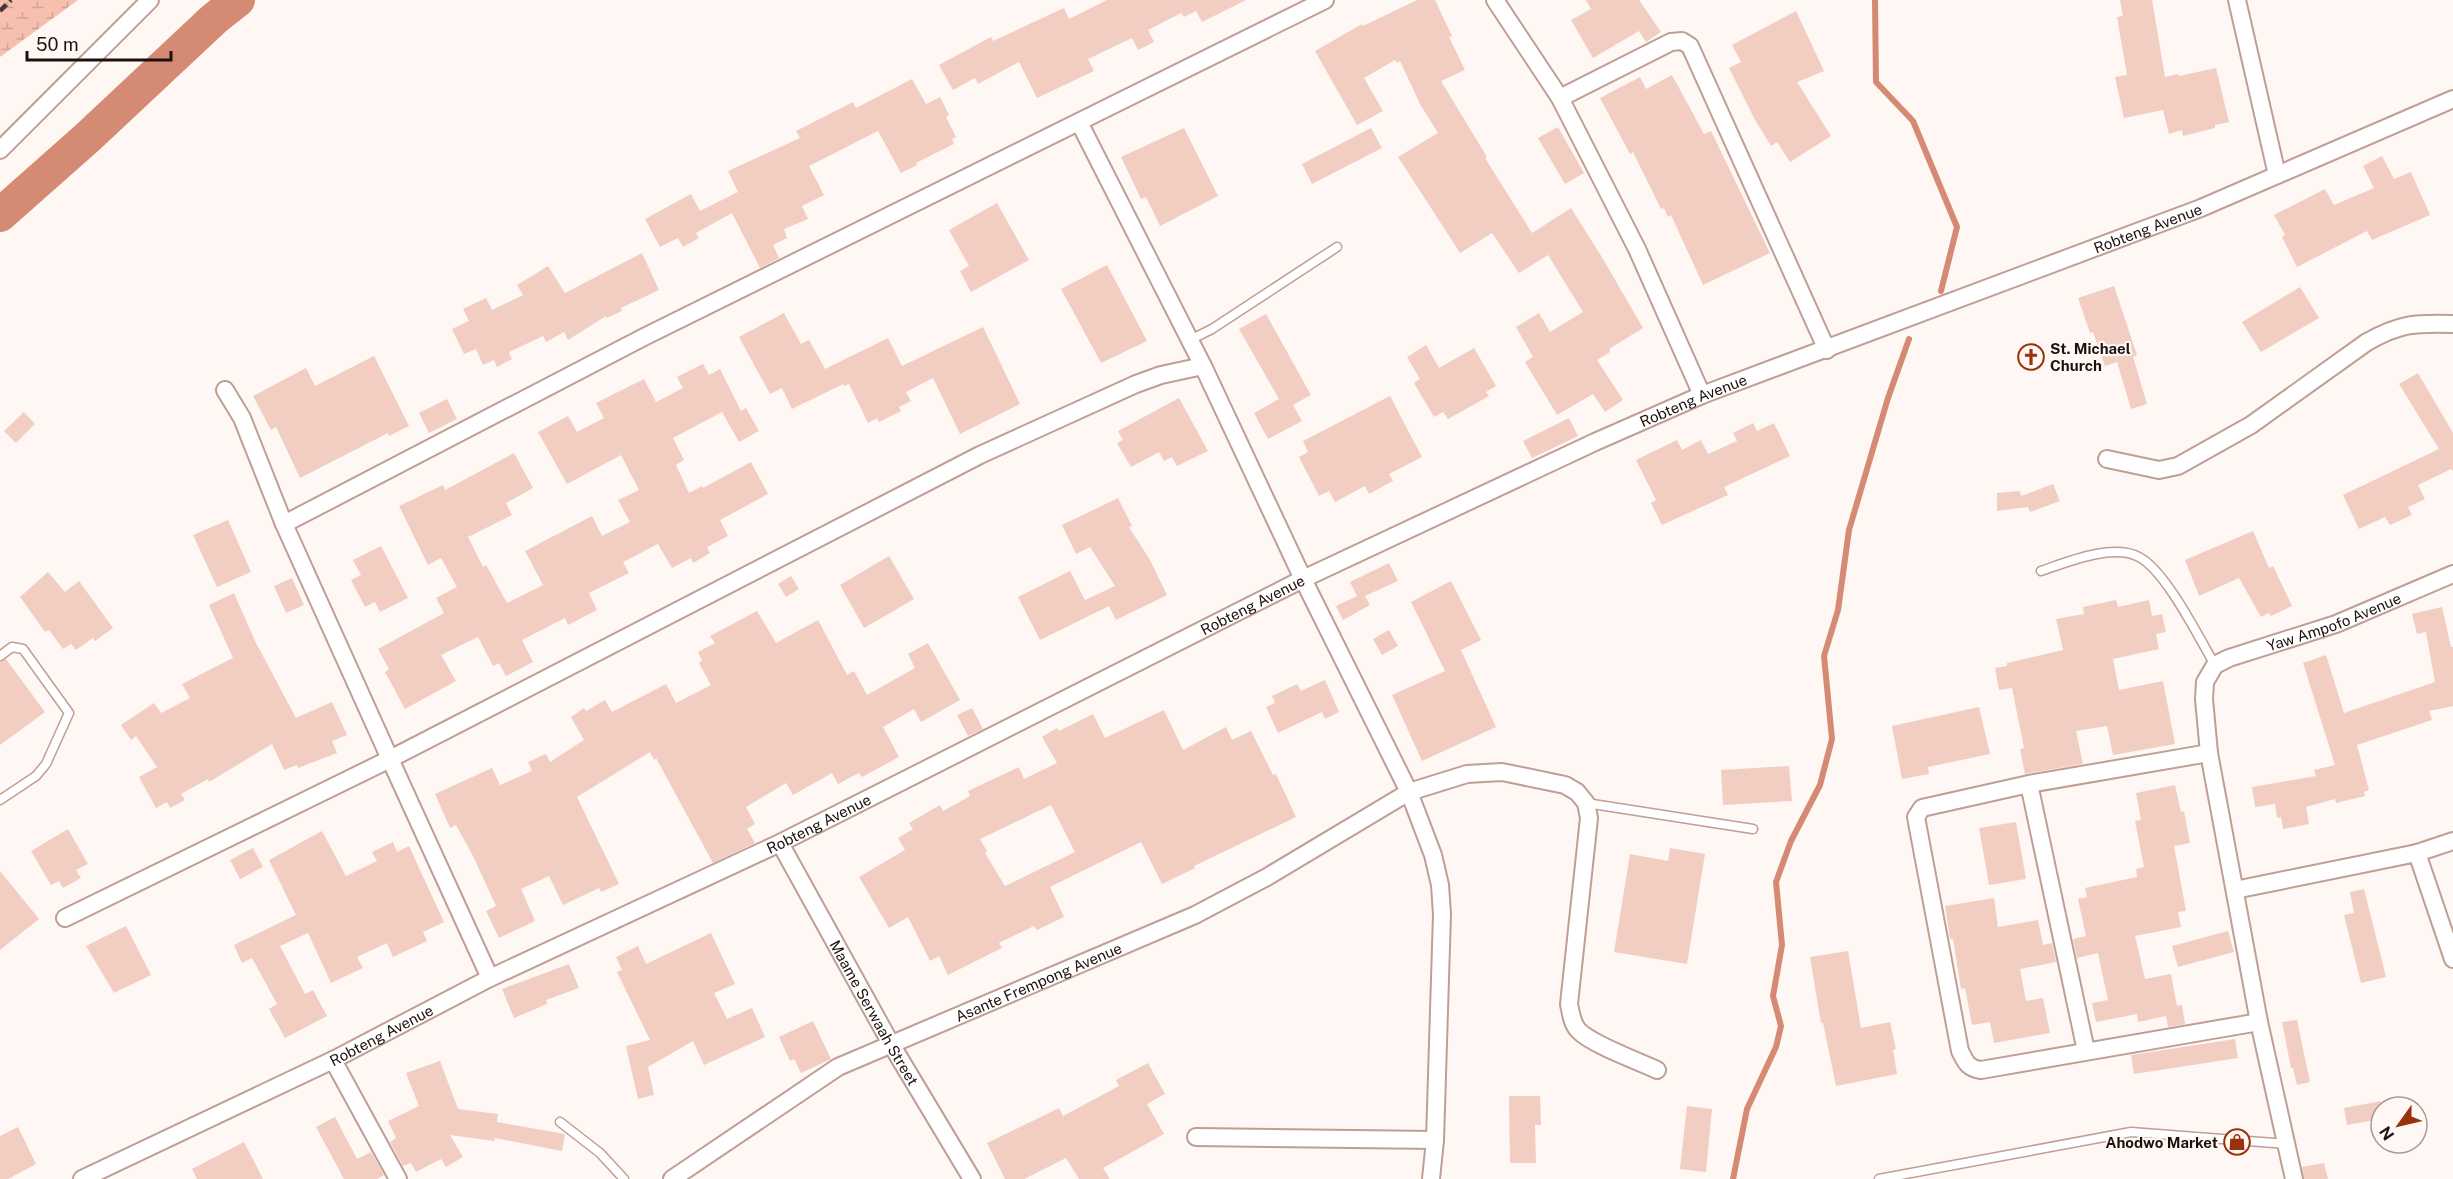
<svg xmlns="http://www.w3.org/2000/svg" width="2453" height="1179" viewBox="0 0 2453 1179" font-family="'Public Sans',sans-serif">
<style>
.wetland{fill:url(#wetland-marsh)}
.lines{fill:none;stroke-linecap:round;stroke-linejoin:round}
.stream{stroke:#d48a73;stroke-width:6}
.river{stroke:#d48a73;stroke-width:34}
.building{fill:#f2cdc2;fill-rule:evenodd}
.lane-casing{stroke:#c09e93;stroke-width:11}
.street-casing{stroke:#c09e93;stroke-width:20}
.lane{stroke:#fff;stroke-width:8}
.street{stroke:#fff;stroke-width:16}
.rail{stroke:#433834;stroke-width:4.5;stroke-dasharray:9 4.5;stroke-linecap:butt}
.labels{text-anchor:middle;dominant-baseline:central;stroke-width:4.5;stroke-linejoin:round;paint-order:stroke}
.street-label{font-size:15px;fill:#1d110d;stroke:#fef7f4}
.poi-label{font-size:15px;font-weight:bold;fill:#1d110d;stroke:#fef7f4;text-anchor:start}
</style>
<defs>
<pattern id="wetland-marsh" width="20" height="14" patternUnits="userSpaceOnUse" patternTransform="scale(1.5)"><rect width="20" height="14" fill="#f6bfae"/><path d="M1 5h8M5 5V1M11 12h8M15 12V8" fill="none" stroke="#d2a394"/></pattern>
</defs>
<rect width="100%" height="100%" fill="#fef7f4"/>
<path class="wetland" d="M 0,0 L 78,0 L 0,57 Z"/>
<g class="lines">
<path class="stream" d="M 1875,0 L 1876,82 L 1913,121 L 1957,227 L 1941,291
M 1733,1179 L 1747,1109 L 1776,1047 L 1781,1026 L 1773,996 L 1782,945 L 1776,882 L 1791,841 L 1820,785 L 1832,739 L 1824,656 L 1838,610 L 1849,530 L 1888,398 L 1909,339"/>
<path class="river" d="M 0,215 L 87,138 L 214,19 L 238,0"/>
</g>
<path class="building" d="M 1107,0 L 1246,0 L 1202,22 L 1196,11 L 1184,17 L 1181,13 L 1148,30 L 1154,42 L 1138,50 L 1132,38 L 1088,59 L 1094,71 L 1037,98 L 1019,62 L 978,84 L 975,78 L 953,90 L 939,65 L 991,37 L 993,41 L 1064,8 L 1069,19 Z
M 1417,0 L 1435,0 L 1452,36 L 1449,37 L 1465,70 L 1441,81 L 1487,157 L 1485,158 L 1532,233 L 1571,208 L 1603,259 L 1643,328 L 1609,349 L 1610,352 L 1597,360 L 1623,400 L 1605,412 L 1593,394 L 1557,415 L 1525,362 L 1533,357 L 1516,327 L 1539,313 L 1550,332 L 1583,312 L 1548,255 L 1519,273 L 1492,233 L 1460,253 L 1398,157 L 1438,133 L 1420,104 L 1400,61 L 1397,63 L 1395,60 L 1364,78 L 1383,111 L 1357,125 L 1315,51 L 1362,24 L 1363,26 Z
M 1586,0 L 1639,0 L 1661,32 L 1646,42 L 1639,31 L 1593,58 L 1571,20 L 1591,9 Z
M 2120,0 L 2152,0 L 2165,77 L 2178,74 L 2179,76 L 2216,68 L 2229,122 L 2215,125 L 2215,128 L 2183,136 L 2182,130 L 2169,134 L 2163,110 L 2124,118 L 2115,77 L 2127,75 L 2117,17 L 2123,16 Z
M 1796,11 L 1824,71 L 1797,82 L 1831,136 L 1790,162 L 1777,142 L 1771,146 L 1755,120 L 1729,68 L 1741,62 L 1732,45 Z
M 1672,75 L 1704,134 L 1711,131 L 1770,253 L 1703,285 L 1671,215 L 1668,217 L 1664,208 L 1661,209 L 1633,152 L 1630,154 L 1600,98 L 1640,77 L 1646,89 Z
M 912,79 L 926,104 L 940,97 L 949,115 L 946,117 L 956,137 L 952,139 L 954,144 L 916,163 L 917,165 L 901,173 L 878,131 L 809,166 L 824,195 L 802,206 L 808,219 L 784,229 L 787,238 L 773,245 L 779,258 L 760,268 L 732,213 L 696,233 L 699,238 L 683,247 L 678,238 L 660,247 L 645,219 L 691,194 L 700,211 L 738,192 L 728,171 L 800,138 L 796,131 L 853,102 L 856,108 Z
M 1558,127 L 1584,173 L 1565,184 L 1538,138 Z
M 1184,128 L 1218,196 L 1160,226 L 1146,197 L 1141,199 L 1121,157 Z
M 1371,128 L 1382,148 L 1312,184 L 1302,164 Z
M 2382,156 L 2394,179 L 2411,172 L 2430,215 L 2372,240 L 2367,231 L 2297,267 L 2282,237 L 2285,235 L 2274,215 L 2325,189 L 2334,205 L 2374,188 L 2363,166 Z
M 997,203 L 1029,260 L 971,292 L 960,271 L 969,266 L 949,230 Z
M 642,253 L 659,290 L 621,308 L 622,311 L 607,318 L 606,316 L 568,340 L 564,332 L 546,342 L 543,336 L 509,352 L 512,359 L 497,367 L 494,360 L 483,365 L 476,349 L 464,354 L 452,329 L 469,321 L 463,309 L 486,298 L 492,310 L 523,295 L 517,285 L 548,266 L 565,293 Z
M 1107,265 L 1147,341 L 1101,363 L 1061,289 Z
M 2114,286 L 2137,355 L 2133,357 L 2147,404 L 2131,409 L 2117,362 L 2105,366 L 2093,332 L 2090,333 L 2078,298 Z
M 2300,287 L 2319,318 L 2261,352 L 2242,322 Z
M 784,313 L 801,344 L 809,340 L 825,369 L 888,338 L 902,366 L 983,327 L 1020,404 L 960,434 L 933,378 L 906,392 L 911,401 L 899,407 L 901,411 L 879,422 L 877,418 L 868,423 L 849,384 L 844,386 L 843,384 L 792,409 L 782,388 L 770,394 L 739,337 Z
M 1266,314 L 1311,395 L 1293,405 L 1302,421 L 1268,439 L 1254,413 L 1279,399 L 1239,329 Z
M 1426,345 L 1439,368 L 1474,348 L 1496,386 L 1486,392 L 1489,396 L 1448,419 L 1443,412 L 1434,417 L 1414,383 L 1420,379 L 1407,357 Z
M 374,356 L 409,426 L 389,436 L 388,433 L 300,478 L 276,427 L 271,430 L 253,396 L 306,368 L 315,386 Z
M 703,364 L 709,375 L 720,369 L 741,411 L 746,408 L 759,431 L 739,442 L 722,412 L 673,438 L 684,460 L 676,465 L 689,493 L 702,486 L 703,488 L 751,462 L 768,494 L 720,520 L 728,536 L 707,547 L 710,553 L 693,563 L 691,558 L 672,568 L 658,544 L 623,562 L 629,573 L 589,593 L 597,610 L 568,625 L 565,618 L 522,640 L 533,662 L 506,676 L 499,663 L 493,666 L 478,637 L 441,655 L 456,681 L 405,709 L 385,672 L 389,669 L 378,649 L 444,613 L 436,598 L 457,587 L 441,558 L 428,565 L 399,506 L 443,485 L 445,490 L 514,453 L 533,488 L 506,503 L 512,515 L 468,537 L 483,567 L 486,565 L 507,603 L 543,585 L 525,551 L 592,516 L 602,536 L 630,522 L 618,500 L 639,490 L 621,455 L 567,484 L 538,432 L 568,416 L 577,432 L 604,418 L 596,403 L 644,379 L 656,402 L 683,388 L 677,377 Z
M 2418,373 L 2453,433 L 2453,471 L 2451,469 L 2418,485 L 2425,499 L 2408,507 L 2412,515 L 2390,525 L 2385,517 L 2359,529 L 2343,495 L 2439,449 L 2399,384 Z
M 1390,396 L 1422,457 L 1389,474 L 1393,481 L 1369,494 L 1365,486 L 1335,502 L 1329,491 L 1319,496 L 1299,457 L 1308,452 L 1303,441 Z
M 1179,398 L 1208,451 L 1177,466 L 1172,457 L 1164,461 L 1159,452 L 1131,467 L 1117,443 L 1123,440 L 1118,431 Z
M 447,399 L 457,419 L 429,433 L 419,413 Z
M 24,412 L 35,424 L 16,443 L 4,431 Z
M 1569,418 L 1578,436 L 1532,458 L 1523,441 Z
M 1753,423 L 1757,431 L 1774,423 L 1790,456 L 1724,487 L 1728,495 L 1662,525 L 1651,503 L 1656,500 L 1636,460 L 1677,440 L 1682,450 L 1701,440 L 1708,454 L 1737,441 L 1733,433 Z
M 2053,484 L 2060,501 L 2030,512 L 2028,507 L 1997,511 L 1997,493 L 2020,491 L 2021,496 Z
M 1118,498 L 1132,526 L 1129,527 L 1150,560 L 1167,595 L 1116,620 L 1109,606 L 1040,640 L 1018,597 L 1070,571 L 1085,600 L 1115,586 L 1090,547 L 1076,554 L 1062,525 Z
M 228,520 L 251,572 L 217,587 L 193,535 Z
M 2253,531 L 2269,568 L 2273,566 L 2292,606 L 2271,616 L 2269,613 L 2261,617 L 2239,578 L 2199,596 L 2185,560 Z
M 381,546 L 408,598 L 380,612 L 375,602 L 365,607 L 351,580 L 361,575 L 353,560 Z
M 889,556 L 914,599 L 864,628 L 840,585 Z
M 1389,563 L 1398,581 L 1365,596 L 1370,605 L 1343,620 L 1336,606 L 1357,596 L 1350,582 Z
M 48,572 L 65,592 L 79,581 L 113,628 L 95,641 L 93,638 L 76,650 L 71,644 L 63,649 L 49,630 L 45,632 L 20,597 Z
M 791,576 L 799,589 L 786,597 L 778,584 Z
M 292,578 L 304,605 L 286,613 L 274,586 Z
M 1451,581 L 1481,640 L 1461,650 L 1496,727 L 1422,761 L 1392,695 L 1445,671 L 1411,602 Z
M 234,593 L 255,641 L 296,718 L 332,702 L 347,735 L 332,741 L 337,753 L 298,768 L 297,765 L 284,770 L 272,744 L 209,782 L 208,779 L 181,794 L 185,800 L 170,808 L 167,802 L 156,808 L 139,777 L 157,767 L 136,736 L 131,740 L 121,725 L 154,703 L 161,713 L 190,698 L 182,684 L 233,658 L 209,605 Z
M 2116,600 L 2118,607 L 2149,600 L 2152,616 L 2162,614 L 2166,632 L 2156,634 L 2159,649 L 2113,659 L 2119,690 L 2163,681 L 2175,744 L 2113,755 L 2107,726 L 2076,731 L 2083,764 L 2025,774 L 2020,749 L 2024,748 L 2012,688 L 1999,690 L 1995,668 L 2007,666 L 2007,663 L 2063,650 L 2056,619 L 2084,614 L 2083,607 Z
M 2442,607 L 2451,647 L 2453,647 L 2453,706 L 2429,711 L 2432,720 L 2357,745 L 2369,790 L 2364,792 L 2365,796 L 2336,803 L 2335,799 L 2306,807 L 2309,824 L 2283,829 L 2281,817 L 2277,818 L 2275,804 L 2255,807 L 2252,787 L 2316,776 L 2314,770 L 2335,765 L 2303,663 L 2326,655 L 2344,713 L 2435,682 L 2426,632 L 2417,634 L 2412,614 Z
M 757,611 L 776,643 L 818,620 L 847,675 L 854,671 L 867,695 L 915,668 L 908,654 L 928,643 L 960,700 L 921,722 L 914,709 L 883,727 L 899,757 L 862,777 L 859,773 L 838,784 L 832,773 L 793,795 L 786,783 L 746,807 L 755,824 L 747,829 L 755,843 L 713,863 L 656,758 L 654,760 L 650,752 L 577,797 L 619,884 L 601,892 L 599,888 L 563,905 L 549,876 L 521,889 L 535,921 L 499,938 L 486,911 L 496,906 L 473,856 L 456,825 L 450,828 L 435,794 L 492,768 L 500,785 L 532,771 L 528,762 L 546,754 L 550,762 L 584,740 L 571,717 L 584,708 L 586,711 L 605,700 L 612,712 L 666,684 L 676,703 L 711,685 L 699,663 L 702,661 L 698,652 L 715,643 L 710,636 Z
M 1389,630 L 1398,646 L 1382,655 L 1373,639 Z
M 6,659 L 45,712 L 0,745 L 0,662 Z
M 1325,680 L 1339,712 L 1325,719 L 1322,712 L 1278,733 L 1266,707 L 1275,703 L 1272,696 L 1297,684 L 1301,691 Z
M 1979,707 L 1990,754 L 1928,767 L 1929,774 L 1902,779 L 1892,726 Z
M 972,708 L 983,729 L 968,736 L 957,715 Z
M 1164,710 L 1183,750 L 1226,727 L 1232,740 L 1251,731 L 1273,775 L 1276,774 L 1296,817 L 1194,866 L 1195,868 L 1162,884 L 1141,842 L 1050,887 L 1064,917 L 1037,930 L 1034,926 L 999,943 L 1002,948 L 948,975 L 939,956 L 930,961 L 908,917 L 889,928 L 859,877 L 905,850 L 898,838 L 913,829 L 909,823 L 940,805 L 943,811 L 970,796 L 968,791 L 1019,767 L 1024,779 L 1057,763 L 1042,737 L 1057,728 L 1059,731 L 1093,714 L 1105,738 ZM 1051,805 L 1075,852 L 1005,886 L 985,853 L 987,851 L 980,839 Z
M 1789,766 L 1792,801 L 1723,805 L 1721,770 Z
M 2175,785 L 2181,812 L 2184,811 L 2190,843 L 2174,846 L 2186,911 L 2178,912 L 2181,927 L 2135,936 L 2145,979 L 2171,974 L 2177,1006 L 2182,1005 L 2185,1024 L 2168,1027 L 2166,1016 L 2138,1022 L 2137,1014 L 2096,1022 L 2092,1003 L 2108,1000 L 2098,953 L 2077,958 L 2073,939 L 2086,936 L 2078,899 L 2087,897 L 2085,888 L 2137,877 L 2136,869 L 2144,867 L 2135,821 L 2141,820 L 2136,793 Z
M 2016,822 L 2026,879 L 1989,885 L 1979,828 Z
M 68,829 L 88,864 L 76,870 L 81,878 L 63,888 L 59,881 L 51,885 L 31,851 Z
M 322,831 L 346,876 L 377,861 L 372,852 L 393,842 L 397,852 L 409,846 L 444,922 L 423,932 L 427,941 L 393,957 L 387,943 L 357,957 L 363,968 L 331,983 L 308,933 L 280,946 L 305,994 L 313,990 L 327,1016 L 285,1038 L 269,1009 L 277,1004 L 252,958 L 242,963 L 234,945 L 296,915 L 269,860 Z
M 253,848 L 263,867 L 240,879 L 230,860 Z
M 1670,848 L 1705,854 L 1687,964 L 1614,952 L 1630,854 L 1668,861 Z
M 0,871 L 39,919 L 0,950 Z
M 2364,889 L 2386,977 L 2361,983 L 2344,915 L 2354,913 L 2350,892 Z
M 1994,898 L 1998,927 L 2038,920 L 2043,945 L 2052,943 L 2056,962 L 2020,969 L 2026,1001 L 2043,998 L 2050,1033 L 1994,1043 L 1990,1022 L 1972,1025 L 1965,988 L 1961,989 L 1953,939 L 1950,939 L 1945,906 Z
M 126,926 L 151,975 L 114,993 L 86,946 Z
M 2228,931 L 2234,952 L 2178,967 L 2172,946 Z
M 711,933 L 735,984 L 714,993 L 727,1019 L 752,1008 L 765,1037 L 704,1065 L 693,1041 L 648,1067 L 654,1095 L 638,1099 L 626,1046 L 650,1040 L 617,972 L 622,970 L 616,957 L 638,946 L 646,964 Z
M 1848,951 L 1861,1028 L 1890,1022 L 1896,1049 L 1893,1050 L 1897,1074 L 1836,1086 L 1823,1023 L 1821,1023 L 1810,957 Z
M 569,964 L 579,988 L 546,1000 L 547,1004 L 514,1018 L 502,989 Z
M 2297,1020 L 2310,1082 L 2297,1085 L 2293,1068 L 2291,1068 L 2282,1022 Z
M 813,1021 L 831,1059 L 801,1073 L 794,1059 L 790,1061 L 779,1037 Z
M 2235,1039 L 2238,1058 L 2134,1074 L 2131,1055 Z
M 440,1061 L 458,1109 L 498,1114 L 497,1122 L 565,1134 L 562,1151 L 495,1138 L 494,1141 L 450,1135 L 463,1157 L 446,1167 L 441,1159 L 416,1172 L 411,1163 L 403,1166 L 390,1142 L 396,1138 L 388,1121 L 419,1106 L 406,1073 Z
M 1148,1063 L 1165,1094 L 1147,1104 L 1164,1134 L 1103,1168 L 1110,1179 L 1079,1179 L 1066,1158 L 1024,1179 L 1005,1179 L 987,1143 L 1059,1108 L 1063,1116 L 1119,1086 L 1116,1080 Z
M 1509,1096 L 1540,1096 L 1541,1125 L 1535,1125 L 1536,1163 L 1510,1163 Z
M 2381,1101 L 2381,1119 L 2347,1125 L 2344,1108 Z
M 1687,1106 L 1712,1109 L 1706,1172 L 1680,1169 Z
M 335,1117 L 357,1159 L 371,1152 L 384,1175 L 377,1179 L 344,1179 L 316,1127 Z
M 18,1127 L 36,1164 L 8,1179 L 0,1179 L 0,1136 Z
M 244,1142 L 263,1179 L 197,1179 L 192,1169 Z
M 2324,1163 L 2328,1179 L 2304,1179 L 2302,1167 Z"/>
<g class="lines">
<g class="lane-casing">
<path id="lane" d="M 1190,340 L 1212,329 L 1337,247
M 2041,571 C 2067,562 2113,543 2139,557 C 2166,571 2199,638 2215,665
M 0,656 L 12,647 L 23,649 L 69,713 L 46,764 L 36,776 L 0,800
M 1586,803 L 1753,829
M 560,1122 L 600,1153 L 624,1179
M 1879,1179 L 2131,1132 L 2287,1144"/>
</g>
<g class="street-casing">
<g id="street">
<path d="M 1495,0 L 1560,98 L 1637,249 L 1702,395"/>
<path d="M 2237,0 L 2277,175"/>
<path d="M 1560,98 L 1671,42 L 1682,41 L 1690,46 L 1827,350"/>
<path d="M 1079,122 L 1203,366 L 1303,579 L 1409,792 L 1433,855 L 1440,885 L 1442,914 L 1435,1140 L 1431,1179"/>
<path d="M 0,150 L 150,0"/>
<path d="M 225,390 L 242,418 L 284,524"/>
<path d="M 2107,459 L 2159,470 L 2178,466 L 2251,425 L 2367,342 C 2401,323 2415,323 2453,324"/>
<path d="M 2209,753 L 2029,784 L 1922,808 L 1916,817 L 1960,1051 C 1966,1063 1968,1068 1981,1070 L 2259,1022"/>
<path d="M 2029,784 L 2086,1051"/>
<path id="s1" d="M 780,843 L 891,1044 L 972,1179"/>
<path d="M 2417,853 L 2453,841"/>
<path d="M 2235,890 L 2417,853 L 2453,959"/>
<path d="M 65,918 L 390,759 L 284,524 L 644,337 L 1325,0"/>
<path d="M 490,978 L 390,759 L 980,455 L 1136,384 L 1161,375 L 1203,366"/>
<path d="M 333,1060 L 398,1179"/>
<path d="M 1196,1137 L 1435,1140"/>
<path id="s2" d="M 82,1179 L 333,1060 L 490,978 L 780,843 L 1303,579 L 1595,442 L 1702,395 L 2201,208 L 2453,99"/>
<path id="s3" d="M 672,1179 L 838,1067 L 1195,915 L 1267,877 L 1409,792 L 1467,774 L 1502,772 L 1565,785 L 1577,792 L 1586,803 L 1589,818 L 1569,1004 C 1571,1014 1572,1024 1579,1031 C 1593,1045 1638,1061 1657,1070"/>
<path id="s4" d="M 2294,1179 L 2259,1022 L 2209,753 L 2204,699 L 2205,682 L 2215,665 L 2229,658 L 2336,624 L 2453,574"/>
</g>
</g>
<use href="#lane" class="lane"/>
<use href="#street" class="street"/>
<path class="rail" d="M 0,11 L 11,0"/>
</g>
<defs>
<g id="church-ring" transform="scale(1.35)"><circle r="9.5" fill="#fef7f4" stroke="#98320d" stroke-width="1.5"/><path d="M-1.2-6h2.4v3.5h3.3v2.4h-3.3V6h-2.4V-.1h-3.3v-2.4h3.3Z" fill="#98320d"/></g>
<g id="shop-ring" transform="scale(1.35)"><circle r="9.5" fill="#fef7f4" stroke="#98320d" stroke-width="1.5"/><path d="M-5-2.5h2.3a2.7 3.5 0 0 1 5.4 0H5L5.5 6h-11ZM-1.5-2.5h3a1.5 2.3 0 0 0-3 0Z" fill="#98320d"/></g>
</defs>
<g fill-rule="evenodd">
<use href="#church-ring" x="2031" y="357"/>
<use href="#shop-ring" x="2237" y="1142"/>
</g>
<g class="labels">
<g class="street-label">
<text stroke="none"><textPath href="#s2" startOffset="2276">Robteng Avenue</textPath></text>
<text stroke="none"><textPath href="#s2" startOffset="1790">Robteng Avenue</textPath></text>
<text stroke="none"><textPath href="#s2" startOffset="1304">Robteng Avenue</textPath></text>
<text stroke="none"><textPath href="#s4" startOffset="652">Yaw Ampofo Avenue</textPath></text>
<text stroke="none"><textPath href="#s2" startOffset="818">Robteng Avenue</textPath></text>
<text stroke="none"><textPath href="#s3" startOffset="418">Asante Frempong Avenue</textPath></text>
<text stroke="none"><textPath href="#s1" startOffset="194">Maame Serwaah Street</textPath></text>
<text stroke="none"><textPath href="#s2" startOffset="332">Robteng Avenue</textPath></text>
</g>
<g class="poi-label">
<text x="2050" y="348">St. Michael<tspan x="2050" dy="17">Church</tspan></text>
<text x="2218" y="1142" text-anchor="end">Ahodwo Market</text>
</g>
</g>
<g transform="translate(2399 1125) rotate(236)"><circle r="28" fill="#fef7f4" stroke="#a49b98" stroke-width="1.5"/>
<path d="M0-4.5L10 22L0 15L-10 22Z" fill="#98320d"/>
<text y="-9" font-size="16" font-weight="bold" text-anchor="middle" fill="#1d110d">N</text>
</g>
<path d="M27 51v9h144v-9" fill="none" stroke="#1d110d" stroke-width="3"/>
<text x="36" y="51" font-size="18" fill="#1d110d" stroke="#fef7f4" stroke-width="4.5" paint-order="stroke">50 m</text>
</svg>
